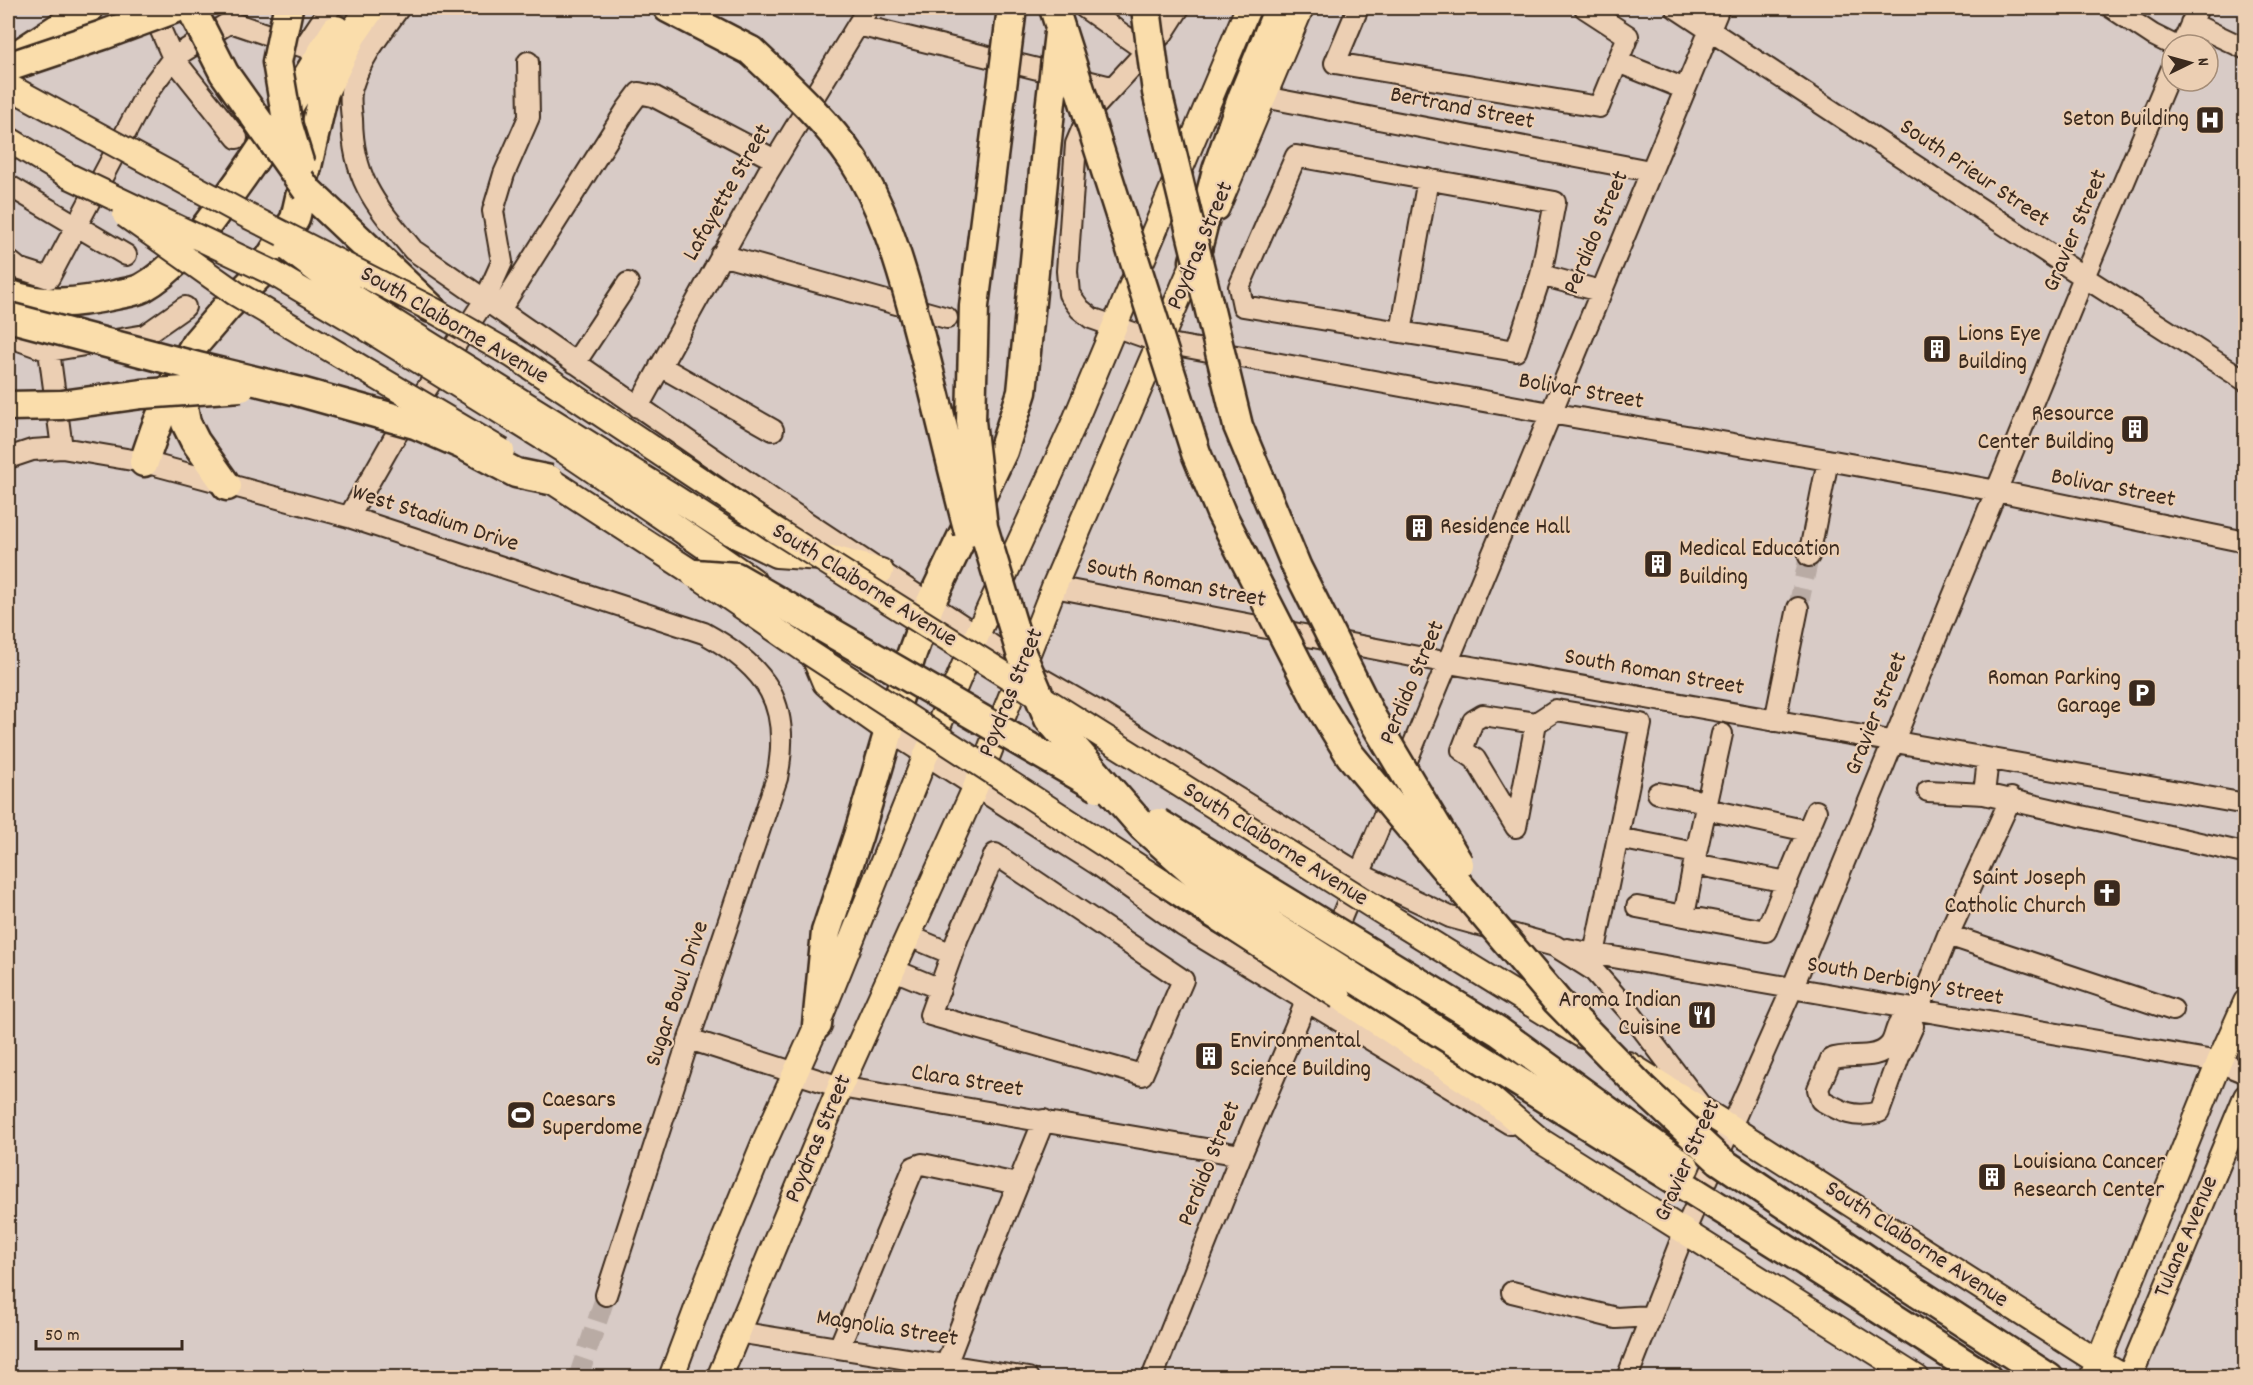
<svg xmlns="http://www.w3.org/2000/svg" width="2253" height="1385" viewBox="0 0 2253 1385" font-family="Dekko,sans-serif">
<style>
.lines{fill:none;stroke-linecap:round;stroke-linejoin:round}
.minor-tunnel{stroke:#b9aba4;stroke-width:20;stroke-dasharray:20 10;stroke-linecap:butt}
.minor-casing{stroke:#3b2a1e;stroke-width:24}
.major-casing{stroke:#3b2a1e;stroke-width:28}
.highway-casing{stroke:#3b2a1e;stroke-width:33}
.minor{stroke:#eccfb3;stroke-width:20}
.major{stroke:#faddab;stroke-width:24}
.highway{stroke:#faddab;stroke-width:28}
.major-bridge-casing{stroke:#3b2a1e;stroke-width:28;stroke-linecap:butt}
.highway-bridge-casing{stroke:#3b2a1e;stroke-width:33;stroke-linecap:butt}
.major-bridge{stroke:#faddab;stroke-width:24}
.highway-bridge{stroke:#faddab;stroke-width:28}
.labels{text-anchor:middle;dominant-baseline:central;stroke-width:4.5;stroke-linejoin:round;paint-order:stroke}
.street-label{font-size:24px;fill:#3b2a1e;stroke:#eccfb3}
.poi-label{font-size:24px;fill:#3b2a1e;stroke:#eccfb3;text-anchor:start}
</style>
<rect width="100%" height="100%" fill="#d8cbc6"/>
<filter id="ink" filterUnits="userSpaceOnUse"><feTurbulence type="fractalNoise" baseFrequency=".0167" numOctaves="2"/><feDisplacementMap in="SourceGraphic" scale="12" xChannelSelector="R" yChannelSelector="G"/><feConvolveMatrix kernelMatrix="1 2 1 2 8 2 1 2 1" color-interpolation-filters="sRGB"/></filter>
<g filter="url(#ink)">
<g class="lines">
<path class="minor-tunnel" d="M 1798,608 L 1809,556
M 578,1378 L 606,1295"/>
<g class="minor-casing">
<path id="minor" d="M 151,8 L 173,58 L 230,22 L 304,47 L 330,8
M 399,8 C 382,32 361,57 352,87 C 349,96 351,109 352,119 C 353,181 376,205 413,250 L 782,506 L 977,635 L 1023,668 L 1094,709 L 1360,874 L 1450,917 L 1555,946 L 1593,970 L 1628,1010 L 1701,1106
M 1085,8 L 1146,51
M 1179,8 L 1163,33 L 1089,113 L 1076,144 L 1067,271 L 1069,294 L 1080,309 L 1091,318 L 1159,342 L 1550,413 L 1828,460 L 1997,491 L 2246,542
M 1358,8 L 1335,63 L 1599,107 L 1628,36 L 1585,8
M 1676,8 L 2084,277 L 2246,381
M 2112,8 L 2153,35 L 2173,45
M 2191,23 L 2246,49
M 858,25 L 1111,87
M 2182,45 L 2198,8
M 1618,62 L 1685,89
M 1264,97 L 1650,171
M 8,185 L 126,255
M 721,255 L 947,318
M 8,260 L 18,268 L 49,278 L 146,94 L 173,58 L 237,138
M 1541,275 L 1516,351 L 1243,306 L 1239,287 L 1296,156 L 1555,202 L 1541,275 L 1600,291
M 500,310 L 627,109 L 639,93 L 653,96 L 775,160
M 1401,332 L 1428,179
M 8,336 L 49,351
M 575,363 L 628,283
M 660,366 L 773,430
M 638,407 L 767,174 L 868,8
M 62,448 L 49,351 L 145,335 L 185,307
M 8,458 L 32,450 L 62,448 L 144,462 L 349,517 L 704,633 C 768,668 792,705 777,778 L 689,1039 L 606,1295
M 349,517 L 393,440 L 485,300 L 502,262 L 493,211 L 504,174 L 529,117 L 528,62
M 1809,556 L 1828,460
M 1054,587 L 1449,663 L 2246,804
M 1775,721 L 1798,608
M 1536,723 L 1483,715 L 1473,721 L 1462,750 L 1475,759 L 1516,827 L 1536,723 L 1556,710 L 1641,724 L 1594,954
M 889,731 L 1098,865 L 1183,926 L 1510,1124
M 1988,759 L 1984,794 L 2239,852
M 1928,791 L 1984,794
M 1658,793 L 1707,802
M 1706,809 L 1808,831
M 1618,838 L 1696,853 L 1684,916 L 1766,931 L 1816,811
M 1696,853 L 1722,734
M 995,854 L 1183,980 L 1142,1075 L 930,1015 L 958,937 Z
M 1694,864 L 1787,882
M 1637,907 L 1684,916
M 1948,935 L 2173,1010
M 909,936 L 952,954
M 1331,942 C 1462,631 1589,318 1719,8
M 1567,949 L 2219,1062 L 2246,1073
M 894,970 L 940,989
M 1918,1010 L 1948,935 L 2011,798
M 1908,1016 L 1913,1026 L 1899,1057 L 1879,1112 C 1854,1119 1842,1112 1821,1100 L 1818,1089 L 1831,1059 C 1849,1052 1876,1062 1890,1045 C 1895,1039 1895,1030 1899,1024 C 1903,1017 1908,1017 1910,1009
M 689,1039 L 840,1087 L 1241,1155
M 975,1290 L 1044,1120
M 1512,1292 L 1616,1318 L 1651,1316
M 737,1332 L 1028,1378
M 839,1348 L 914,1167 L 922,1164 L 1017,1184
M 946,1365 L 972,1297
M 1152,1378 L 1241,1155 L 1320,969
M 1627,1378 L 1685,1230 L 1792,989 L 2084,277 L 2172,68"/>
</g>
<g class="major-casing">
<path id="major" d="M 8,139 L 69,176
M 1217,208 L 1301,8
M 550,480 L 695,574
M 668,493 L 730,533 L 776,555 L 837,559 L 881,571
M 656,513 L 753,580
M 796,610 L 809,628 L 814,657 L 825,683 L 842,698 L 889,731
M 1398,922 L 1583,1036
M 1339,997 L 1487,1095 L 1541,1141 L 1917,1378
M 1628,1064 L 1730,1127 L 2098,1362 L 2126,1378
M 2093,1375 L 2219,1062 L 2246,1002
M 671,1378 L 709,1276 L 766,1138 L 817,1025 L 926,755 L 977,635 L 1071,430 L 1248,8
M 719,1378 L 840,1087 L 975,788 L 1054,587 L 1200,248
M 2129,1378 L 2246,1097"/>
</g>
<g class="highway-casing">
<path id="highway" d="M 668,8 L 751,51
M 8,61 L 89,8
M 307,190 L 431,308
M 1194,261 L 1217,170 L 1243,96 L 1279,8
M 8,294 C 43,307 79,303 115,295 C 124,293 134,292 142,288 C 173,271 197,239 218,210 C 262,153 298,91 336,30
M 144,462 L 155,430 L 177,376
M 227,486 L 195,441 L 186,423 L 177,376 L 196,343 L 227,307 L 258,276 L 295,219 L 324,92 L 352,35 L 371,8
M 817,1025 L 826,932 L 858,836 L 911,656 L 930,604 L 1003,451 L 1022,392 L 1050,110
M 1808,1263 L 1987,1378
M 1881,1269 L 2049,1378"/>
</g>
<use href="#minor" class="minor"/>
<use href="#major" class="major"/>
<use href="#highway" class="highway"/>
<g class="major-bridge-casing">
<path id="major-bridge" d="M 8,86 L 244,214 L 433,310 L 512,355 L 774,529 L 1398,922
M 69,176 L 273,273 L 366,328 L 566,452 L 656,513
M 125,215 L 235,293 L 502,451
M 288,249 L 341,289 L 668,493
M 695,574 L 808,652 L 1339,997"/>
</g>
<g class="highway-bridge-casing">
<path id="highway-bridge" d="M 191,8 L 224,73 L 307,190
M 288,8 L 277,62 L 288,126 L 300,165
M 1012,8 L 974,306 L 971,421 L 983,527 L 1021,653 L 1049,719 L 1143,827 L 1197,875 L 1274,927 L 1439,1032 L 1808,1263
M 1054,8 L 1196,453 L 1221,513 L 1317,701 L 1350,755 L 1398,813 L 1557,1001 L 1643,1089 L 1719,1160 L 1881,1269
M 1146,8 L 1157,92 L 1238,426 L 1297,568 L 1372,718 L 1459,864
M 751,51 C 787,85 825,119 853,160 C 882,204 898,257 912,307 C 933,382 949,457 969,532
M 8,67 L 103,35 L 176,8
M 1050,110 L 1059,33
M 8,317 L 198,367 L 297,391 L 415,424 L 463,445 L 516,473 L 550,480
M 8,406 L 62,405 L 142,394 L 241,387
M 695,574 L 736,577 L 1098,787
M 1158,823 L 1498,1031 L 1685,1167"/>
</g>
<use href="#major-bridge" class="major-bridge"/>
<use href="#highway-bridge" class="highway-bridge"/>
</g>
</g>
<defs>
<g id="hospital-square" transform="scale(1.5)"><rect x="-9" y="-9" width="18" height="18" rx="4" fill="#3b2a1e" stroke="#eccfb3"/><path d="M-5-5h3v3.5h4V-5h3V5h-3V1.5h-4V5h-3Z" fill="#fff"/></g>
<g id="building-square" transform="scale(1.5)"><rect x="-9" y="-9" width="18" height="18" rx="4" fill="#3b2a1e" stroke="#eccfb3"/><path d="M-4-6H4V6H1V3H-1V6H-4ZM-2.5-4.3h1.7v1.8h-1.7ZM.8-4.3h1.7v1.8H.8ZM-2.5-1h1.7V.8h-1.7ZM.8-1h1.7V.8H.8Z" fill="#fff"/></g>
<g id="parking-square" transform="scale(1.5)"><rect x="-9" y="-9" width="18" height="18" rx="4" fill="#3b2a1e" stroke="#eccfb3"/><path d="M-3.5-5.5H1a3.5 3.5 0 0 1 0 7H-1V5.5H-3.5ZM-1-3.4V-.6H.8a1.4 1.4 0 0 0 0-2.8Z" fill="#fff"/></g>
<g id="church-square" transform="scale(1.5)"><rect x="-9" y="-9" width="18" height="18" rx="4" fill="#3b2a1e" stroke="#eccfb3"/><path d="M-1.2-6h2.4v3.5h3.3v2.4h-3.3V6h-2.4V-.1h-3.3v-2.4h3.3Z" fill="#fff"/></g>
<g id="restaurant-square" transform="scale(1.5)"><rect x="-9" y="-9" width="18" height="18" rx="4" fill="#3b2a1e" stroke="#eccfb3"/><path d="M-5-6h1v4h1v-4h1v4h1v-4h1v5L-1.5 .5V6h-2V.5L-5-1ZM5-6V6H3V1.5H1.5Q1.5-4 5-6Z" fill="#fff"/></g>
<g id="stadium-square" transform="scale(1.5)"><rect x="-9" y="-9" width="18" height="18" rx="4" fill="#3b2a1e" stroke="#eccfb3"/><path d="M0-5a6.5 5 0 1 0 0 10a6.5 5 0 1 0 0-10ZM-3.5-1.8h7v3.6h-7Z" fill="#fff"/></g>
</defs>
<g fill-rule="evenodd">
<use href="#hospital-square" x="2210" y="120"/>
<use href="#building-square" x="1937" y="349"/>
<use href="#building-square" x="2135" y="429"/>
<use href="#building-square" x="1419" y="528"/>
<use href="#building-square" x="1658" y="564"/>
<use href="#parking-square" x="2142" y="693"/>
<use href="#church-square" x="2107" y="893"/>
<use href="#restaurant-square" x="1702" y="1015"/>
<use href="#building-square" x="1209" y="1056"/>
<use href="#stadium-square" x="521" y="1115"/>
<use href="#building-square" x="1992" y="1177"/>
</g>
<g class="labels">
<g class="street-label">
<text transform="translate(1462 109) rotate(11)">Bertrand Street</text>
<text transform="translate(1974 174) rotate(34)">South Prieur Street</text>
<text transform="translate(728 193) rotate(-60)">Lafayette Street</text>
<text transform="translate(2076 231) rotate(-67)">Gravier Street</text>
<text transform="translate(1597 233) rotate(-67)">Perdido Street</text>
<text transform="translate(1201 246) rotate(-67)">Poydras Street</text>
<text transform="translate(454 326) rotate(30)">South Claiborne Avenue</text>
<text transform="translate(1581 392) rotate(10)">Bolivar Street</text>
<text transform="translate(2113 489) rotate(11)">Bolivar Street</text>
<text transform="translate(435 519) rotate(18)">West Stadium Drive</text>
<text transform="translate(1176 584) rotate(11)">South Roman Street</text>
<text transform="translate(864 586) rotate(32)">South Claiborne Avenue</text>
<text transform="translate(1654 673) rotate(10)">South Roman Street</text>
<text transform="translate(1413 683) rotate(-67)">Perdido Street</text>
<text transform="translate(1012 693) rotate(-68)">Poydras Street</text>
<text transform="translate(1877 714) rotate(-68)">Gravier Street</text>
<text transform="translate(1275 845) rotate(32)">South Claiborne Avenue</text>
<text transform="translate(1905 982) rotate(10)">South Derbigny Street</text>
<text transform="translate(678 994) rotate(-71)">Sugar Bowl Drive</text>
<text transform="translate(967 1082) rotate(9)">Clara Street</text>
<text transform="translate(819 1139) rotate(-67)">Poydras Street</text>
<text transform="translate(1688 1161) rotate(-66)">Gravier Street</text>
<text transform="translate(1210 1164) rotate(-68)">Perdido Street</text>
<text transform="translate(2187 1237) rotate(-67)">Tulane Avenue</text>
<text transform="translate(1916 1245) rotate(33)">South Claiborne Avenue</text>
<text transform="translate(887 1329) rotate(9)">Magnolia Street</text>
</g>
<g class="poi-label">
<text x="2189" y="120" text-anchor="end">Seton Building</text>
<text x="1958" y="335">Lions Eye<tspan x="1958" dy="28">Building</tspan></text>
<text x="2114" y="415" text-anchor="end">Resource<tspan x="2114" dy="28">Center Building</tspan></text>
<text x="1440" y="528">Residence Hall</text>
<text x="1679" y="550">Medical Education<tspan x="1679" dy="28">Building</tspan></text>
<text x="2121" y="679" text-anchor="end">Roman Parking<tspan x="2121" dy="28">Garage</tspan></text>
<text x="2086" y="879" text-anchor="end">Saint Joseph<tspan x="2086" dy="28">Catholic Church</tspan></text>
<text x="1681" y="1001" text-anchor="end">Aroma Indian<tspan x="1681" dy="28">Cuisine</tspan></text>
<text x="1230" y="1042">Environmental<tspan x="1230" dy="28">Science Building</tspan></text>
<text x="542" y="1101">Caesars<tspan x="542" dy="28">Superdome</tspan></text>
<text x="2013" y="1163">Louisiana Cancer<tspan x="2013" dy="28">Research Center</tspan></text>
</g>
</g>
<rect width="2253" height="1385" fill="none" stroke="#eccfb3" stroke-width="30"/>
<rect x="15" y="15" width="2223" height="1355" fill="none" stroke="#3b2a1e" stroke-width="2" filter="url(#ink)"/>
<g transform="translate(2190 63) rotate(85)"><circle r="28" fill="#eccfb3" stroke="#a58d77" stroke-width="1.5"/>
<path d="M0-4.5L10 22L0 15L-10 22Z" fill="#3b2a1e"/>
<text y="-9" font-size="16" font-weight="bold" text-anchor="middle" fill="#3b2a1e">N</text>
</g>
<path d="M36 1340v9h146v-9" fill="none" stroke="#3b2a1e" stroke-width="3"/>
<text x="45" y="1340" font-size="18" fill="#3b2a1e" stroke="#eccfb3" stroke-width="4.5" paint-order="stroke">50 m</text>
</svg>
